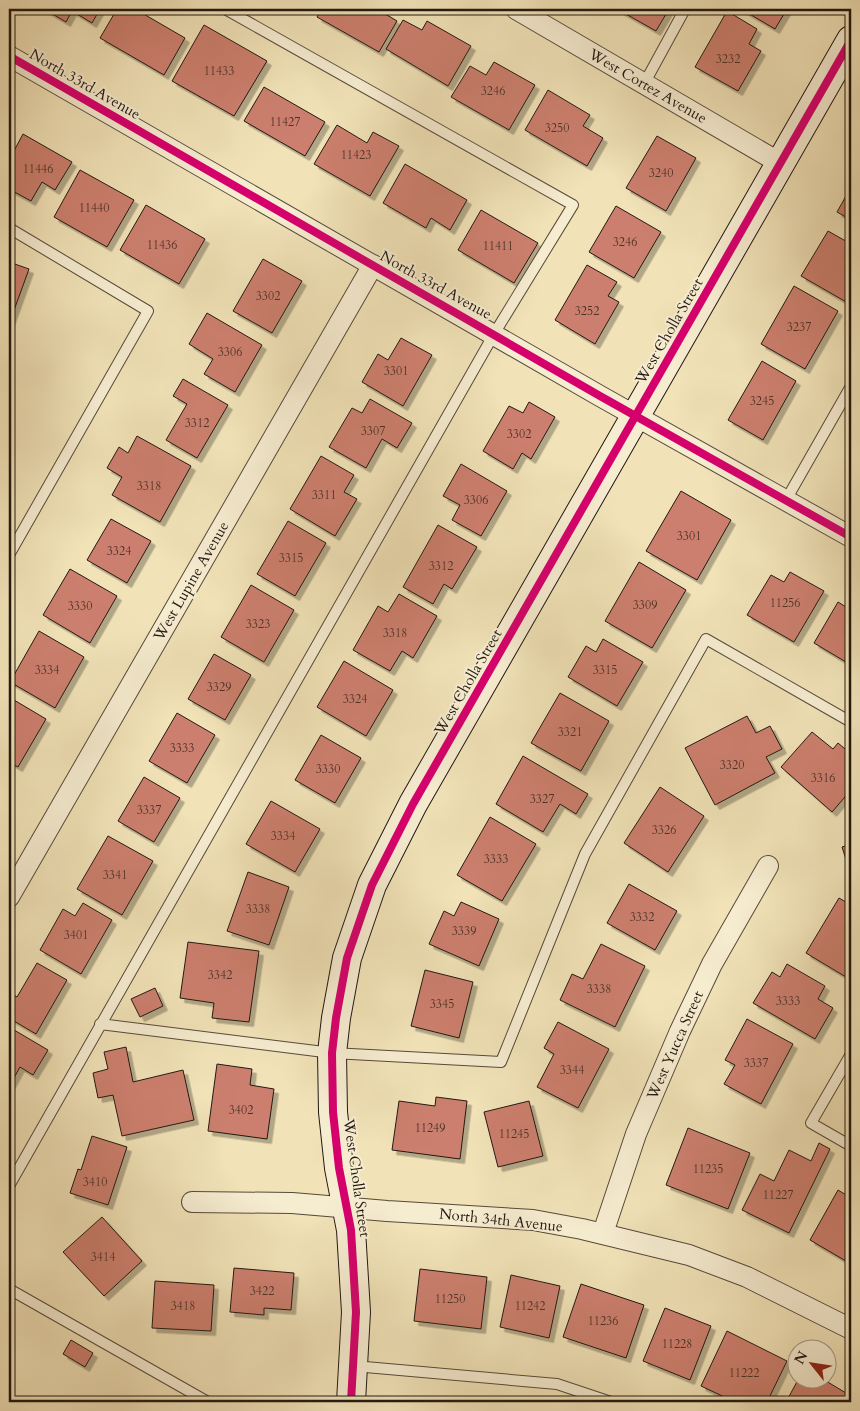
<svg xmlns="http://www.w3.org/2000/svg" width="860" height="1411" viewBox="0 0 860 1411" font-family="Cardo,serif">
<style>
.building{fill:#cc7f6e;stroke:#221811;filter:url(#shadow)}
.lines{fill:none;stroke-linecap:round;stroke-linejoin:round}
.lane-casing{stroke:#564a3a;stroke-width:12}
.street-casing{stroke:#564a3a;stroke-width:22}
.secondary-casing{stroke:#221811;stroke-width:30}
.lane{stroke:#f6ecd0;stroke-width:10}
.street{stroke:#f6ecd0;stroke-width:20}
.secondary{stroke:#f6ecd0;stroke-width:28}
.cycleway-casing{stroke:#f6ecd0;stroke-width:11}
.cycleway{stroke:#d6006c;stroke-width:8}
.labels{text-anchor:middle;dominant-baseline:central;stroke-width:4;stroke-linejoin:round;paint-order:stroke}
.number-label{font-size:12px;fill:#4c3228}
.street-label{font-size:15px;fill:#221811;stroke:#f6ecd0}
</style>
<defs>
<filter id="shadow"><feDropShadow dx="4.5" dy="4.5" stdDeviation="0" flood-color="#0004"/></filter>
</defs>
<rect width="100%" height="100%" fill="#f1e2b7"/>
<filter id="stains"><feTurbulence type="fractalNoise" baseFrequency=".004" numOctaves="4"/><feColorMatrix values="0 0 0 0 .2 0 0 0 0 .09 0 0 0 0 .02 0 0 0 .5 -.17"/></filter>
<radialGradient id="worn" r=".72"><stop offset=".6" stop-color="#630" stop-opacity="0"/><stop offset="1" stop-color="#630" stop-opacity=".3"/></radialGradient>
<path class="building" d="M 44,9 L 100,9 L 92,23 L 72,11 L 66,22 Z
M 117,9 L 135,9 L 185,38 L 164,75 L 100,38 Z
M 322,9 L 377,9 L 397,21 L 379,52 L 317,17 Z
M 617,9 L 669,9 L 656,31 Z
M 741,9 L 787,9 L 775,29 Z
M 727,11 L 757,29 L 749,44 L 761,51 L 738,91 L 695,67 Z
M 403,20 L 422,30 L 427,21 L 471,46 L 448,86 L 386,49 Z
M 204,25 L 267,61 L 234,116 L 172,81 Z
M 494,62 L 535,85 L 509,130 L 451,97 L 470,66 L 486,75 Z
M 264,87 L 325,122 L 305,156 L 244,121 Z
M 548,90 L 590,115 L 583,126 L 603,138 L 587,166 L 525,130 Z
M 337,125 L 367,143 L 373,132 L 399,146 L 370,196 L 314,164 Z
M 23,134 L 72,162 L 55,190 L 42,182 L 31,201 L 9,189 L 14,180 L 9,177 L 9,160 Z
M 657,136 L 696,158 L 666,211 L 626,188 Z
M 405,164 L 467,200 L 450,230 L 431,218 L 426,228 L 383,203 Z
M 80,170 L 134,200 L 107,247 L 54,217 Z
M 851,187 L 851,220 L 837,212 Z
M 146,205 L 205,239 L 179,284 L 120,250 Z
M 616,206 L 661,232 L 634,278 L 589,252 Z
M 481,210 L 538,243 L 514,283 L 458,250 Z
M 828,231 L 851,244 L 851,297 L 848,303 L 801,276 Z
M 263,259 L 302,281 L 272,333 L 233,311 Z
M 9,262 L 29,269 L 9,324 Z
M 587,265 L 617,282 L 608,296 L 619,302 L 595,344 L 555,320 Z
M 794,286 L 838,311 L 805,369 L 761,344 Z
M 207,313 L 262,345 L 235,392 L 204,374 L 213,359 L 189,344 Z
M 401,338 L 432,355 L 403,406 L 362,382 L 378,354 L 388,360 Z
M 762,361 L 796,381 L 763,440 L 728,420 Z
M 183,379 L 228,405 L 197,458 L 166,440 L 187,404 L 173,396 Z
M 370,399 L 412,423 L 397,448 L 382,439 L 366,468 L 329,447 L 352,408 L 362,413 Z
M 529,402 L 555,417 L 531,459 L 522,453 L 513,469 L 483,451 L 509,406 L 523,413 Z
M 137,436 L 191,466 L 160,522 L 112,495 L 122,477 L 107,468 L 119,447 L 128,453 Z
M 851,452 L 851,465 L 845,462 Z
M 321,456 L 354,475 L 344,492 L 357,499 L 335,536 L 290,509 Z
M 461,464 L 507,491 L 481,536 L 452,520 L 460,505 L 443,496 Z
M 681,491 L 731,520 L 697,580 L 646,551 Z
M 111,519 L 151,541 L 127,583 L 87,560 Z
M 288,521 L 326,543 L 295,596 L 257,574 Z
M 438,525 L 477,547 L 452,589 L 444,584 L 433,604 L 403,587 Z
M 639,562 L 686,590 L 652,648 L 605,621 Z
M 70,569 L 117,596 L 90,643 L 43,615 Z
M 790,572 L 824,591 L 794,642 L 747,615 L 771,575 L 784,582 Z
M 251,585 L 294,610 L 264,662 L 221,637 Z
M 399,594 L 437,616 L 413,658 L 402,651 L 390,671 L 353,650 L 378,606 L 388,612 Z
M 838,602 L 851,610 L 851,665 L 814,643 Z
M 39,631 L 84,657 L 55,708 L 10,682 Z
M 603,639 L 643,662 L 617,706 L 568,677 L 586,646 L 596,652 Z
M 214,654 L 251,675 L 225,720 L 188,699 Z
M 344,661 L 393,690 L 366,736 L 317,707 Z
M 560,693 L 609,721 L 581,771 L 531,743 Z
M 14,700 L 46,719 L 18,767 L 9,762 L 9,710 Z
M 177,713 L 215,735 L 187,783 L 149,761 Z
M 747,716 L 756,733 L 770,726 L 782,749 L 766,757 L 775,773 L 715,805 L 685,748 Z
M 812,732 L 833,749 L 838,743 L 851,754 L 851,790 L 832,812 L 781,767 Z
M 321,735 L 361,758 L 335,803 L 295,780 Z
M 523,756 L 588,794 L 576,814 L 560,804 L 543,832 L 496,804 Z
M 144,777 L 180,798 L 154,842 L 118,821 Z
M 660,787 L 704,816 L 668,872 L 624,843 Z
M 271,801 L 320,829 L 295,872 L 246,844 Z
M 490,817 L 536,844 L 502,901 L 457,875 Z
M 108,836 L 153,861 L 122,915 L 77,889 Z
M 851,844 L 851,875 L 842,847 Z
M 248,872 L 289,887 L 269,945 L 227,931 Z
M 629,884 L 677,911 L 655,950 L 607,923 Z
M 839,898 L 851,905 L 851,980 L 806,953 Z
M 461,902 L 499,919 L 479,966 L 429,944 L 444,911 L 454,916 Z
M 83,903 L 112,920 L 81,974 L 40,950 L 63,909 L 75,916 Z
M 188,942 L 259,951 L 249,1022 L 212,1018 L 214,1003 L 180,998 Z
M 601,944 L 645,966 L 615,1027 L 560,1000 L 572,974 L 583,979 Z
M 37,963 L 67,980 L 36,1034 L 9,1018 L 9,992 L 17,997 Z
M 787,964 L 825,986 L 818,999 L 833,1008 L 815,1039 L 753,1003 L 772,972 L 780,977 Z
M 425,970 L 473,982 L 459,1038 L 411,1026 Z
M 155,988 L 163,1006 L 140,1017 L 131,999 Z
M 747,1019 L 793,1044 L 761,1104 L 724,1084 L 735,1065 L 725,1060 Z
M 558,1022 L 609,1049 L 578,1108 L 537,1087 L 554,1054 L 544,1048 Z
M 9,1027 L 48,1050 L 33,1075 L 20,1067 L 9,1087 Z
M 126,1047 L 133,1082 L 183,1070 L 194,1120 L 122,1136 L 113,1095 L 98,1098 L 93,1073 L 108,1069 L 104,1052 Z
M 217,1064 L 252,1069 L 250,1085 L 274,1089 L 267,1139 L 208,1131 Z
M 436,1097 L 467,1101 L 460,1159 L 392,1150 L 399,1101 L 435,1106 Z
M 529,1101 L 543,1156 L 498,1167 L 484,1112 Z
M 688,1128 L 750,1153 L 728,1209 L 666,1185 Z
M 92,1136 L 127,1147 L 108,1205 L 70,1193 L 78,1169 L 81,1170 Z
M 819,1143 L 830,1149 L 789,1233 L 742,1210 L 760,1174 L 774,1181 L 789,1150 L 811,1161 Z
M 838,1190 L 851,1198 L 851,1264 L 810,1240 Z
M 102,1217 L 142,1261 L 104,1296 L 63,1252 Z
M 234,1268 L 294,1273 L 291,1310 L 264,1308 L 264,1315 L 230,1312 Z
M 420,1269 L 487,1277 L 481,1329 L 414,1321 Z
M 511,1275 L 560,1286 L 549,1338 L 500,1327 Z
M 155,1281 L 214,1285 L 211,1331 L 152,1328 Z
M 581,1284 L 644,1305 L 626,1358 L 563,1337 Z
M 665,1308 L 711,1326 L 690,1380 L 643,1361 Z
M 727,1331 L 787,1361 L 767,1402 L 735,1402 L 701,1386 Z
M 71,1340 L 93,1353 L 85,1367 L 63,1354 Z
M 799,1378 L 821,1378 L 851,1396 L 851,1402 L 786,1402 Z"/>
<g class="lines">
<g class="lane-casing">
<path id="lane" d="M 644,84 L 685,9
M 9,228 L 148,311 L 9,555
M 786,500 L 851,386
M 100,1024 L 332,1053 L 501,1062 L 585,854 L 706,639 L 851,722
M 851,1054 L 811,1123 L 851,1146
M 9,1186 L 494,334 L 573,205 L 225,9
M 9,1289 L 208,1402
M 354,1366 L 557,1384 L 611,1402"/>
</g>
<g class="street-casing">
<path id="street" d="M 516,9 L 780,163
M 9,56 L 600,396 L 851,537
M 9,897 L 373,265
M 192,1202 L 292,1203 L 387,1211 L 533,1220 L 582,1229 L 689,1255 L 747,1277 L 851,1329
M 603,1233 L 636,1134 L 680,1031 L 712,964 L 768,866"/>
</g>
<g class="secondary-casing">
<path id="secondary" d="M 351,1402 L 356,1312 L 351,1230 L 339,1168 L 333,1112 L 332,1053 L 336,1018 L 347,958 L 372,885 L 413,804 L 851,40"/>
</g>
<use href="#lane" class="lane"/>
<use href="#street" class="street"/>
<use href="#secondary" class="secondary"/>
<g class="cycleway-casing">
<path id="cycleway" d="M 9,56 L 600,396 L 851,537
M 351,1402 L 356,1312 L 351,1230 L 339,1168 L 333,1112 L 332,1053 L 336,1018 L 347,958 L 372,885 L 413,804 L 851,40"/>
</g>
<use href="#cycleway" class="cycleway"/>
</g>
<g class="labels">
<g class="number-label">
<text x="728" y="59">3232</text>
<text x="219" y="71">11433</text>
<text x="493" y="91">3246</text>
<text x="285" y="122">11427</text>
<text x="557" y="128">3250</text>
<text x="356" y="155">11423</text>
<text x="38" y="169">11446</text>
<text x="661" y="173">3240</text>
<text x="94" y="208">11440</text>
<text x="625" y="242">3246</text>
<text x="162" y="245">11436</text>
<text x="498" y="246">11411</text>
<text x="268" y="296">3302</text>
<text x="587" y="311">3252</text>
<text x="799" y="327">3237</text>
<text x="230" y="352">3306</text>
<text x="396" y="371">3301</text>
<text x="762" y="401">3245</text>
<text x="197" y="423">3312</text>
<text x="373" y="431">3307</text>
<text x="519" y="434">3302</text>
<text x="149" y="486">3318</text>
<text x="324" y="495">3311</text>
<text x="476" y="500">3306</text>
<text x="689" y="536">3301</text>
<text x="119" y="551">3324</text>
<text x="291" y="558">3315</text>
<text x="441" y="566">3312</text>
<text x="785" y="603">11256</text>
<text x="645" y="605">3309</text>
<text x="80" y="606">3330</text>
<text x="258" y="624">3323</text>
<text x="395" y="633">3318</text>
<text x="47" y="670">3334</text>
<text x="605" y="670">3315</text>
<text x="219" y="687">3329</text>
<text x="355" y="699">3324</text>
<text x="570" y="732">3321</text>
<text x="182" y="748">3333</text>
<text x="732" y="765">3320</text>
<text x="328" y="769">3330</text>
<text x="823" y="778">3316</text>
<text x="542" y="799">3327</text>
<text x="149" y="810">3337</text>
<text x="664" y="830">3326</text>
<text x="283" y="836">3334</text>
<text x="496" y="859">3333</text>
<text x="115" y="875">3341</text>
<text x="258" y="909">3338</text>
<text x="642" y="917">3332</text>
<text x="464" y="931">3339</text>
<text x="76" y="935">3401</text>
<text x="220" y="975">3342</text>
<text x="599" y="989">3338</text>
<text x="788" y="1001">3333</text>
<text x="442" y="1004">3345</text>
<text x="756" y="1063">3337</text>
<text x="572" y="1070">3344</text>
<text x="241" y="1110">3402</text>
<text x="430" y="1128">11249</text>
<text x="514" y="1134">11245</text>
<text x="708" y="1169">11235</text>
<text x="95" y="1182">3410</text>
<text x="778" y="1195">11227</text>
<text x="103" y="1257">3414</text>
<text x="262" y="1291">3422</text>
<text x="450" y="1299">11250</text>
<text x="183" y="1306">3418</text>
<text x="530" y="1306">11242</text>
<text x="603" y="1321">11236</text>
<text x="677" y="1344">11228</text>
<text x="744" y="1373">11222</text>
</g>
<g class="street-label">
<text transform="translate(85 84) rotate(30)">North 33rd Avenue</text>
<text transform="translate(648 86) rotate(30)">West Cortez Avenue</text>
<text transform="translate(436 285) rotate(29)">North 33rd Avenue</text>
<text transform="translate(669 331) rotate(-60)">West Cholla Street</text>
<text transform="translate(191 581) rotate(-60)">West Lupine Avenue</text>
<text transform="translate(468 682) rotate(-60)">West Cholla Street</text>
<text transform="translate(675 1045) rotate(-66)">West Yucca Street</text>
<text transform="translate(357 1178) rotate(82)">West Cholla Street</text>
<text transform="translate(501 1220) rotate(6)">North 34th Avenue</text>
</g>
</g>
<rect width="860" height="1411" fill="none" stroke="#f1e2b7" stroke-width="30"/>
<rect x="10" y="10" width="840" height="1391" fill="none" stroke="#221811" stroke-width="2.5"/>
<rect x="15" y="15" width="830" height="1381" fill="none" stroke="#221811"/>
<g transform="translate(812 1364) rotate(300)"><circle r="24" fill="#f6ecd0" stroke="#a19784"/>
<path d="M0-4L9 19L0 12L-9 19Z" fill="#8f2418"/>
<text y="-8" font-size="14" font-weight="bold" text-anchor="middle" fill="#221811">N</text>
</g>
<rect width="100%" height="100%" filter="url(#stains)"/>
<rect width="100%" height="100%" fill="url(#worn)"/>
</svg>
